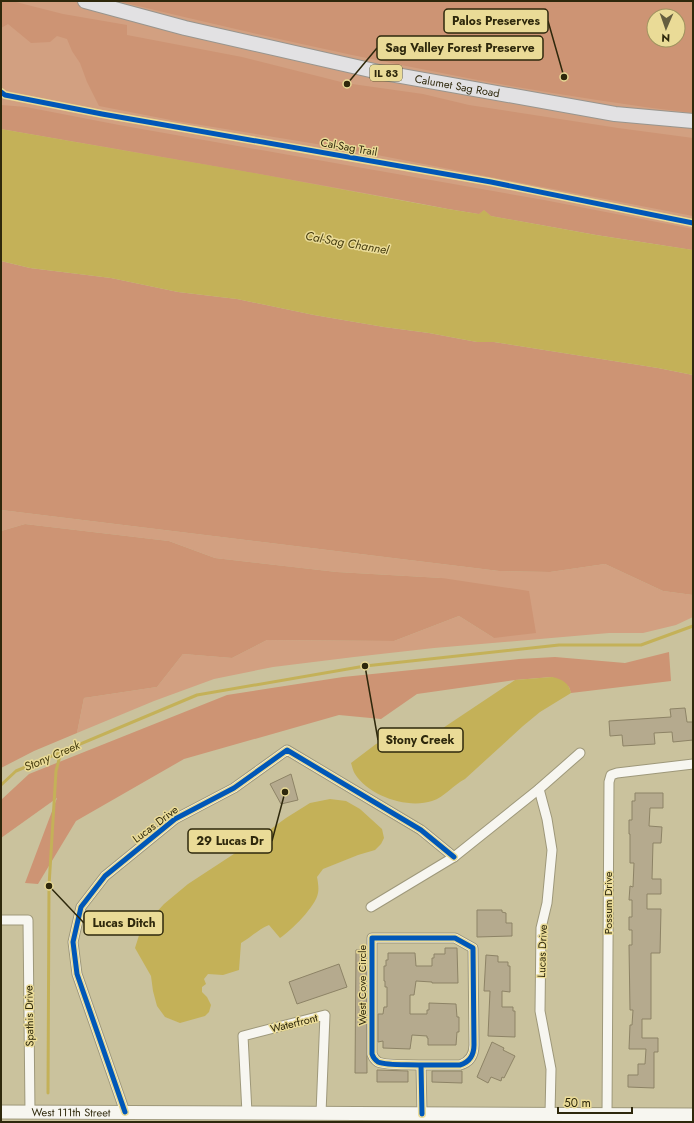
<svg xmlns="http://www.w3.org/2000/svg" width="694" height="1123" font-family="Jost,sans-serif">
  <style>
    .green { fill: #d2a081; fill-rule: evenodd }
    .forest { fill: #cd9474; fill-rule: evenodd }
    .water { fill: #c4b158 }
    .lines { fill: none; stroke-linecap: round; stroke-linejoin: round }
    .stream { stroke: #c4b158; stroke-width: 3 }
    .building { fill: #b5aa8e; stroke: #8d8366 }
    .minor-casing { stroke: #9e987a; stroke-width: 11 }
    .secondary-casing { stroke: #9e987a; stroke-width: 15 }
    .primary-casing { stroke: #98958e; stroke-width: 16 }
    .minor { stroke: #f7f6f0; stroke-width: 9 }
    .secondary { stroke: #f7f6f0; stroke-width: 13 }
    .primary { stroke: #e2e1e3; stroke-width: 14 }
    .cycleway-casing { stroke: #eadb97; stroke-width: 8 }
    .cycleway { stroke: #0057b8; stroke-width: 5 }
    .labels { text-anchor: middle; stroke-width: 3; stroke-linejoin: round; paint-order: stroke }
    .shield { fill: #eadb97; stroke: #665e36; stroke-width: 1 }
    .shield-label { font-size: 10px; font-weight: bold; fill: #2e280c }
    .street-label { font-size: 11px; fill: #2e280c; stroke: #eadb97 }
    .water-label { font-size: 12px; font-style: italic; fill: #463d0f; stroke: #eadb97 }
    .leader { fill: none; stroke: #2e280c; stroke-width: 1.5 }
    .callout-dot { fill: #2e280c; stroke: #eadb97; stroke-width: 1.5 }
    .callout { fill: #eadb97; stroke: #2e280c; stroke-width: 1.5 }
    .callout-label { font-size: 12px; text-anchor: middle; font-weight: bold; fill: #2e280c }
  </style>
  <rect width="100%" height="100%" fill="#cac29d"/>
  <g class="green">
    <path d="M1,1H693V250L479,214L1,129ZM654,16H678V40H654Z"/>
    <path d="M1,510L499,571L550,572L605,564L663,591L693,595V617L676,625L643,633H609L434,648L354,657L273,667L214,679L154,701L77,733L84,698L157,687L183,654L232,658L267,640L394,641L459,616L494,638L442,578L337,572L215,558L169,541L25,524L1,531Z"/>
  </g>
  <g class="forest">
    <path d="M1,1H12L63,14L127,25V35L242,57L345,83L423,94L469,105L618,128L693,138V216L341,148L176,121L99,106L87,82L80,63L72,51L67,39L57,36L50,42L31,43L8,24L1,28Z"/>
    <path d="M117,1H693V113C499,90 307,47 117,1ZM654,16H678V40H654Z"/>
    <path d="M1,105L26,107L119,125L544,200L693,229V250L596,235L491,216L484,210L479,214L448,209C299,180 150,155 1,129Z"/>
    <path d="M1,261L30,268L111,278L178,292L237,299L314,315L384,327L429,333L477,342H494L658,368L693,375V595L663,591L605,564L550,572L499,571L1,510Z"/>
    <path d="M25,524L169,541L215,558L337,572L442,578L529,591L536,633L494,638L459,616L394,641L267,640L232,658L183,654L157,687L84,698L77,733L34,751L1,768V531Z"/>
    <path d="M669,652L671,681L571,693L569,687L552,677L515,680L417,694L381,719L339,715L184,759L76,821L38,884L25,883L57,798L1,838V800L29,774L227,695L343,677L519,659L555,657L625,663Z"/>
  </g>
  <g class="water">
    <path d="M1,129L254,173L448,209L479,214L484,210L491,216L596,235L693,250V375L658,368L494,342H477L429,333L384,327L314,315L237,299L178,292L111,278L30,268L1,261Z"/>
    <path d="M552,677C562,679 569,683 571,693L540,712L523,726L465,779C453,785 445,797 432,801C407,809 369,796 355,774C353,771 352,766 351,763L376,744L396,736L437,732L515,680Z"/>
    <path d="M330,799L346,801L360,809L382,829L384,838L381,844L375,850L358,855L323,869L317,877C318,882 319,889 318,893C316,906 291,931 280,938L269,925C257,930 252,937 241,943L239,970L223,975L208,974L204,979L206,984L202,987V992L207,997L211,1005L209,1012L205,1016L180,1023L165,1017L157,1006L153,991L151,976L135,948L141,929L164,904L188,884L260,837L286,818L310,803Z"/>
  </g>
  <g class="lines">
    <g class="stream">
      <path d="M1,785L16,771L197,695L365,666L559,645H641L693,626"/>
      <path d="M48,1093L49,886L56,771L61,752"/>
    </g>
  </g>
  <g class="building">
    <path d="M685,708L687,722H693V740L673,742L672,732L654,733L655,744L623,746L622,735L610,736L609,721L671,717L670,709Z"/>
    <path d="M291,774L298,800L281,804L270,784Z"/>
    <path d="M635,793H663V808H650L649,826L662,827L661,843H653L652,879H661V894H647V909H661L660,953H651V1019H642V1038H658V1052H654V1088L628,1087V1075H638V1064H645L646,1049H629L630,1025H632L633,1010H630L629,945H632V930H629V917H632V900H629L630,886L633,887L634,863H630V834H629V820H632V801H635Z"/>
    <path d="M477,910H502V912L506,913V923H512V936L477,937Z"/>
    <path d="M445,948H457L458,983H432V982L416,981L414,995H410V1014H427V1010H429V1003L456,1004L457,1017H459V1032H457L456,1045H428V1038H427V1036L412,1035L410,1049L383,1048V1041L378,1042V1014H383L384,1007H387V987H385V981H384V966H386V960H388V953H415L416,966H432V958H434V954H445Z"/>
    <path d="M356,950H366L367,1073H355Z"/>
    <path d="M486,955L498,956V962H508V966H510V992L502,991V1007H513V1011H515V1037L488,1036L490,991H484Z"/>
    <path d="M339,964L347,987L297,1004L289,982Z"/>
    <path d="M492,1042L504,1048L503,1050L515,1056L504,1078L502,1077L501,1081L491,1077L488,1083L477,1077Z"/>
    <path d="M377,1070L408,1071V1082H377Z"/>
    <path d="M432,1071H462V1083L432,1082Z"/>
  </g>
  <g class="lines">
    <g class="minor-casing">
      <g id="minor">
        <path d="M539,789L547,819L552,850L547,903L541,928L540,1011L551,1069L550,1114"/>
        <path d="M371,907L454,857L539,789L580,753"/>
        <path d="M1,920H28L30,1112"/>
        <path d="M421,1065C409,1064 388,1066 378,1062C375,1060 373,1057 372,1054V938H455L473,948L474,1045C474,1055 470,1062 460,1065H421L422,1114"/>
        <path d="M125,1112L77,974L73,942L81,907L105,876L175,819L234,788L287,750L421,830L454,857"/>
        <path d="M247,1113L243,1036L325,1015L321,1113"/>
        <path d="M607,1115L609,782L611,775L617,773L693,764"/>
      </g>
    </g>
    <g class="secondary-casing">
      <g id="secondary">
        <path id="s1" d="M1,1112L693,1115"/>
      </g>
    </g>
    <g class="primary-casing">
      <g id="primary">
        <path id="s2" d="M85,1L185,28L379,72L615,114L693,121"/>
      </g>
    </g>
    <use href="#minor" class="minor"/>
    <use href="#secondary" class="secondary"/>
    <use href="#primary" class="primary"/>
    <g class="cycleway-casing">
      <g id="cycleway">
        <path d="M1,92L5,95L102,114L491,182L693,223"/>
        <path d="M421,1065C409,1064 388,1066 378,1062C375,1060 373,1057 372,1054V938H455L473,948L474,1045C474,1055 470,1062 460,1065H421L422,1114"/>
        <path d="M125,1112L77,974L73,942L81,907L105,876L175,819L234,788L287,750L421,830L454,857"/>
      </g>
    </g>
    <use href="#cycleway" class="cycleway"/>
  </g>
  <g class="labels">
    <rect class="shield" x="370" y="65" width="32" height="16" rx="3"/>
    <g class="shield-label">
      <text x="386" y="77">IL 83</text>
    </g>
    <g class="street-label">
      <text dy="4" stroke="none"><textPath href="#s2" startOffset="382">Calumet Sag Road</textPath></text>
      <text transform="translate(349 147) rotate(10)" y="4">Cal-Sag Trail</text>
      <text transform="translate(155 824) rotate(-37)" y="4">Lucas Drive</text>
      <text transform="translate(608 903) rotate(-90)" y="4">Possum Drive</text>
      <text transform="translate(542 951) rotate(-88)" y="4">Lucas Drive</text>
      <text transform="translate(362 985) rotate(-90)" y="4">West Cove Circle</text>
      <text transform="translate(29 1016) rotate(-91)" y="4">Spathis Drive</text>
      <text transform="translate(294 1023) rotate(-14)" y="4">Waterfront</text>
      <text dy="4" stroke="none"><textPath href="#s1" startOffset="70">West 111th Street</textPath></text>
    </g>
    <g class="water-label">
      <text transform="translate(347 243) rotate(10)" y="4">Cal-Sag Channel</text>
      <text transform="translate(52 756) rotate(-23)" y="4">Stony Creek</text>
    </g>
  </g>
  <path class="leader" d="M564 77L548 21M347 84L377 48M365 666L378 740M285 792L272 841M49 886L84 923"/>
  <g class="callout-dot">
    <circle cx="564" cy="77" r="4"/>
    <circle cx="347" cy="84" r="4"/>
    <circle cx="365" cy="666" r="4"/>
    <circle cx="285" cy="792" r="4"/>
    <circle cx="49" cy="886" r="4"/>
  </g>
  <g class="callout">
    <rect x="444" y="9" width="104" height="24" rx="4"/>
    <rect x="377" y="36" width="166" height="24" rx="4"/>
    <rect x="378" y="728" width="85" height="24" rx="4"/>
    <rect x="188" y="829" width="84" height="24" rx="4"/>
    <rect x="84" y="911" width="79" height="24" rx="4"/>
  </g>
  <g class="callout-label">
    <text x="496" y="25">Palos Preserves</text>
    <text x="460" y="52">Sag Valley Forest Preserve</text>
    <text x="420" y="744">Stony Creek</text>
    <text x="230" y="845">29 Lucas Dr</text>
    <text x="124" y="927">Lucas Ditch</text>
  </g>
  <rect width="694" height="1123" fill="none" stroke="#2e280c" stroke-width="4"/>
  <g transform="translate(666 28) rotate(182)"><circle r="19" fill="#eadb97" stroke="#9f935f"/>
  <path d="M0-3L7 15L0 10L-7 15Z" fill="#655e3f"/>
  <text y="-6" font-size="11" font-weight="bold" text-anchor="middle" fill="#2e280c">N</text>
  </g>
  <path d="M558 1107v6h74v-6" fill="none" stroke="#2e280c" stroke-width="2"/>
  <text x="564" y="1107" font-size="12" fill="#2e280c" stroke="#eadb97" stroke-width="3" paint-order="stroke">50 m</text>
</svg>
